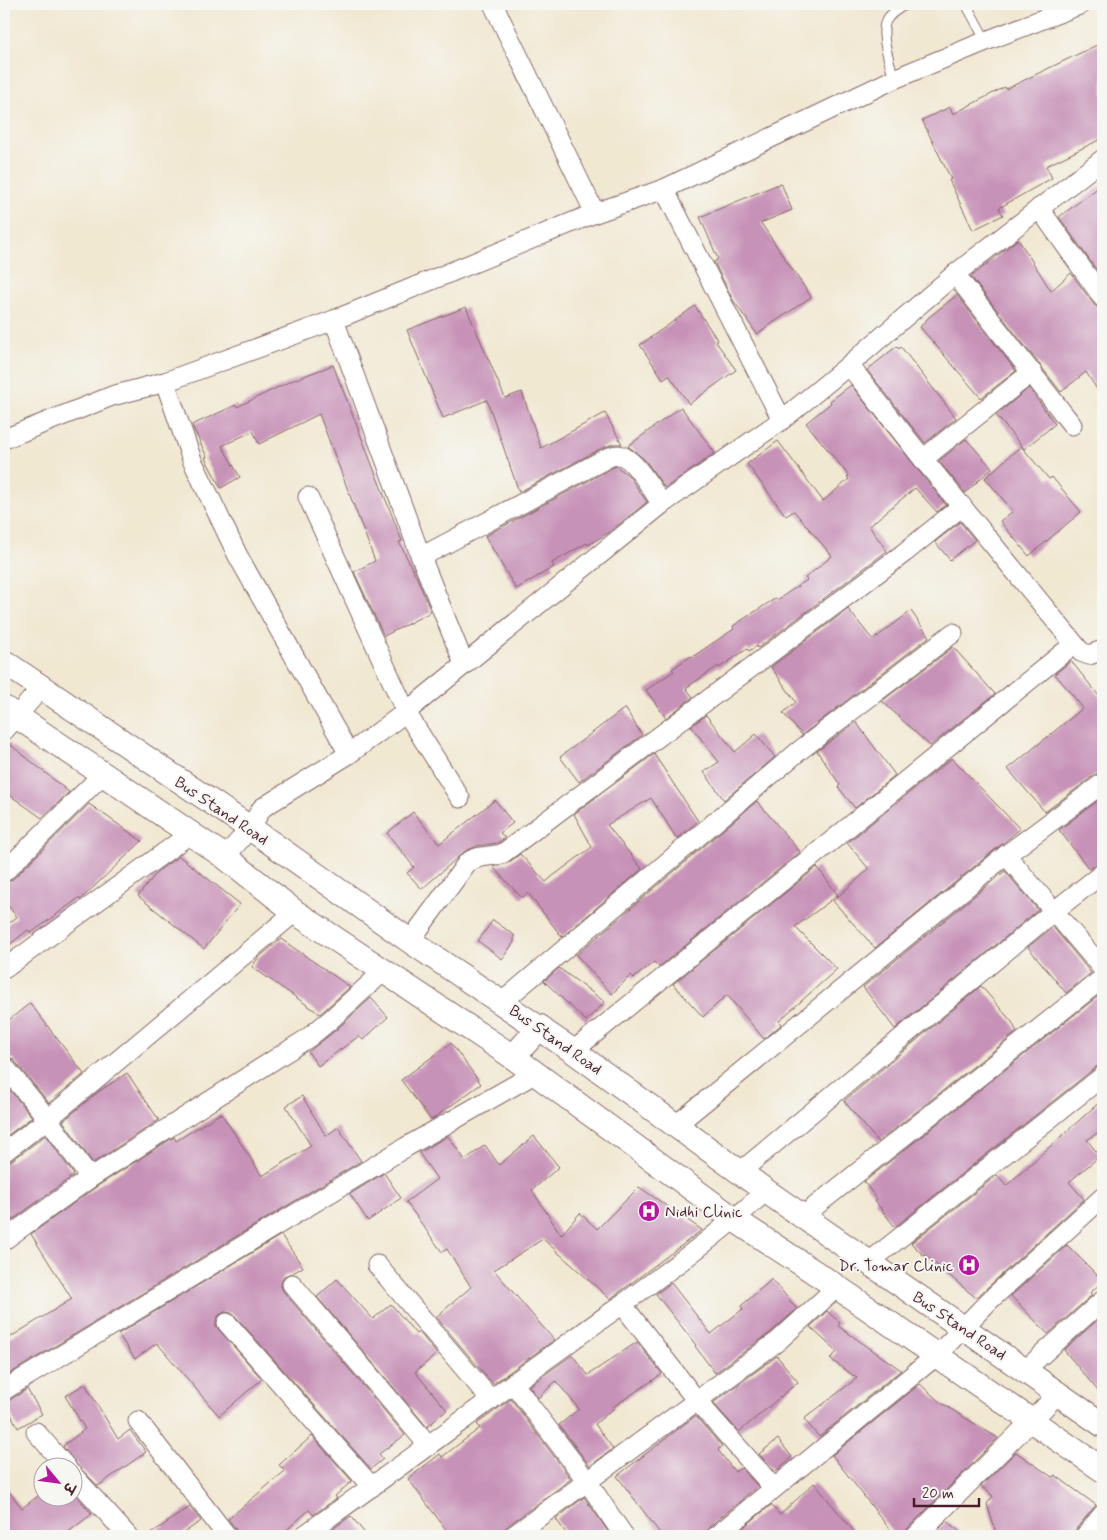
<svg xmlns="http://www.w3.org/2000/svg" width="1107" height="1540" font-family="Mynerve,'Playpen Sans Deva',sans-serif">
  <style>
    .building { fill: #c792b8 }
    .lines { fill: none; stroke-linecap: round; stroke-linejoin: round }
    .service-casing { stroke: #846565; stroke-width: 11 }
    .minor-casing { stroke: #846565; stroke-width: 21 }
    .tertiary-casing { stroke: #846565; stroke-width: 26 }
    .service { stroke: #fff; stroke-width: 9 }
    .minor { stroke: #fff; stroke-width: 19 }
    .tertiary { stroke: #fff; stroke-width: 24 }
    .labels { text-anchor: middle; stroke-width: 4; stroke-linejoin: round; paint-order: stroke }
    .street-label { font-size: 16px; fill: #4a1f2b; stroke: #f6f6f2 }
    .poi-label { font-size: 16px; fill: #4a1f2b; stroke: #f6f6f2; text-anchor: start }
  </style>
  <rect width="100%" height="100%" fill="#f6f6f2"/>
  <filter id="ink" filterUnits="userSpaceOnUse"><feTurbulence type="fractalNoise" baseFrequency=".02" numOctaves="2"/><feDisplacementMap in="SourceGraphic" scale="10" xChannelSelector="R" yChannelSelector="G"/><feConvolveMatrix kernelMatrix="1 2 1 2 8 2 1 2 1" color-interpolation-filters="sRGB"/></filter>
  <filter id="wash" filterUnits="userSpaceOnUse"><feTurbulence type="fractalNoise" baseFrequency=".0096" numOctaves="4" result="noise"/><feDisplacementMap in="SourceGraphic" scale="20" xChannelSelector="R" yChannelSelector="G"/><feGaussianBlur stdDeviation="1.12" result="paint"/><feColorMatrix in="noise" values="0 0 0 0 0 0 0 0 0 0 0 0 0 0 0 0 0 1.4 0 .05"/><feComposite in="paint" operator="in"/></filter>
  <g filter="url(#wash)">
    <rect width="100%" height="100%" fill="#f1e8d2"/>
    <g id="blocks">
      <g class="building">
        <path d="M1103,42V138L1046,166L1052,178L999,208L1003,215L973,230L949,180L951,179L922,120L950,107L953,114L1005,87L1006,89Z"/>
        <path d="M781,183L792,210L761,223L811,297L757,334L733,300L714,262L718,259L700,217Z"/>
        <path d="M1103,184V279L1059,217Z"/>
        <path d="M1018,239L1051,291L1071,273L1094,305L1098,308L1103,309V399L1086,372L1061,392L971,277Z"/>
        <path d="M957,295L1016,371L981,398L920,327L929,317Z"/>
        <path d="M695,306L718,341L716,342L736,370L689,404L669,375L663,379L640,345Z"/>
        <path d="M466,307L505,398L522,392L541,448L605,413L622,444H613L602,448L519,492L487,400L443,418L407,330Z"/>
        <path d="M897,346L899,349L901,347L956,418L925,443L867,370Z"/>
        <path d="M333,365L402,541L399,542L417,578L431,612L384,636L354,572L375,561L319,414L259,444L253,431L222,446L240,477L221,488L205,458L207,457L192,425L236,405L237,407L291,381Z"/>
        <path d="M851,385L946,505L937,512L915,488L869,526L887,551L758,648L757,646L749,651L747,649L719,668L718,666L686,688L693,697L666,718L646,690L674,671L672,669L691,656L692,657L734,629L733,626L776,598L777,600L807,580L805,578L832,556L794,511L786,516L747,464L778,441L823,501L849,479L847,477L849,476L806,423L831,403L830,401Z"/>
        <path d="M1029,388L1055,424L1024,449L996,415Z"/>
        <path d="M681,407L715,453L665,488L645,460L628,446Z"/>
        <path d="M966,439L992,468L965,493L939,461Z"/>
        <path d="M1021,446L1049,479L1052,477L1081,512L1029,556L1000,521L1013,511L985,478Z"/>
        <path d="M616,466L628,475L647,502L608,533L588,545L587,543L552,563L554,567L516,589L485,536Z"/>
        <path d="M960,522L975,540L950,560L935,542Z"/>
        <path d="M848,609L873,640L911,611L929,637L802,735L783,713L796,702L771,667Z"/>
        <path d="M953,647L995,694L930,746L882,701Z"/>
        <path d="M1071,661L1103,701V772L1096,774L1045,812L1008,769L1083,708L1055,674Z"/>
        <path d="M625,708L642,735L579,782L560,757Z"/>
        <path d="M706,715L735,752L756,734L775,757L724,800L704,772L719,762L691,726Z"/>
        <path d="M856,722L895,775L855,808L838,787L840,785L817,751Z"/>
        <path d="M4,742H7L69,792L42,818L4,791Z"/>
        <path d="M654,754L698,821L677,839L651,798L607,825L642,869L562,937L528,893L522,898L493,867L508,863L520,854L546,882L553,876L592,847L574,814Z"/>
        <path d="M952,758L1020,829L875,948L833,901L869,869L847,843Z"/>
        <path d="M1103,797V862L1096,864L1089,869L1059,830Z"/>
        <path d="M495,800L513,823L500,833L505,838L497,843L477,846L465,851L422,889L407,873L414,867L387,833L413,812L439,844Z"/>
        <path d="M757,801L800,852L659,967L654,962L634,978L631,975L612,994L576,955Z"/>
        <path d="M89,804L142,841L80,900L79,898L31,933L28,930L4,949V927L17,917L4,901V883L12,880Z"/>
        <path d="M179,856L240,904L204,949L138,896L158,871Z"/>
        <path d="M817,867L838,895L795,927L837,969L779,1021L782,1024L764,1039L727,995L703,1017L673,984Z"/>
        <path d="M1005,871L1038,910L895,1029L863,987Z"/>
        <path d="M493,920L514,935V942L502,959L478,941Z"/>
        <path d="M1053,927L1091,973L1066,993L1028,947Z"/>
        <path d="M281,939L350,987L320,1014L252,967L258,958Z"/>
        <path d="M559,968L605,1002L586,1021L544,981Z"/>
        <path d="M981,986L1012,1022L1017,1032L878,1142L844,1101Z"/>
        <path d="M1103,992V1065L1096,1067L895,1227L875,1201L877,1199L864,1182Z"/>
        <path d="M371,998L388,1017L363,1040L359,1036L318,1066L308,1052L336,1030Z"/>
        <path d="M30,1003L84,1074L49,1103L13,1059L4,1055V1024Z"/>
        <path d="M451,1043L481,1084L431,1120L401,1080Z"/>
        <path d="M127,1073L159,1120L93,1163L63,1121L98,1092Z"/>
        <path d="M4,1083L32,1117L4,1138Z"/>
        <path d="M302,1096L326,1136L338,1127L361,1161L4,1377V1341L72,1299L31,1234L96,1187L174,1137L176,1141L221,1113L262,1176L311,1146L286,1106Z"/>
        <path d="M1103,1099V1129L1087,1140L1100,1156L1069,1182L1084,1199L976,1298L925,1255L924,1256L911,1243L997,1175L1006,1186Z"/>
        <path d="M46,1135L74,1175L4,1226V1163L11,1161Z"/>
        <path d="M448,1136L465,1160L485,1145L499,1165L534,1136L559,1167L532,1190L561,1235L580,1213L597,1229L639,1187L702,1230L610,1299L543,1239L494,1270L554,1340L493,1384L436,1317L471,1287L447,1249L442,1252L406,1202L437,1179L419,1153Z"/>
        <path d="M384,1173L401,1198L368,1221L350,1194Z"/>
        <path d="M281,1235L303,1267L293,1273L284,1276L282,1280L281,1286L283,1291L405,1435L379,1454L383,1459L371,1469L235,1316L231,1313L225,1312L219,1315L216,1320V1326L262,1379L219,1416L157,1343L135,1359L118,1334Z"/>
        <path d="M1067,1245L1103,1281L1090,1293L1092,1295L1048,1334L1011,1296Z"/>
        <path d="M337,1279L373,1319L391,1304L416,1334L419,1332L437,1354L415,1372L447,1410L427,1427L317,1297Z"/>
        <path d="M772,1279L797,1309L771,1332L715,1373L695,1346L696,1345L656,1294L671,1283L711,1334L743,1309L741,1306Z"/>
        <path d="M827,1311L840,1323L838,1326L901,1370L819,1437L804,1419L857,1378L830,1359L837,1352L810,1327Z"/>
        <path d="M1103,1315V1397L1064,1350Z"/>
        <path d="M637,1342L662,1374L613,1407L614,1408L595,1424L613,1449L590,1466L559,1425L579,1409L556,1381L538,1398L529,1386L572,1355L588,1375Z"/>
        <path d="M777,1356L798,1382L739,1432L713,1403Z"/>
        <path d="M85,1384L118,1439L130,1430L146,1452L98,1486L77,1465L63,1446L85,1429L65,1396Z"/>
        <path d="M920,1384L941,1403L998,1438L908,1528L905,1536H895L832,1455Z"/>
        <path d="M27,1389L42,1414L18,1428L4,1401L10,1400Z"/>
        <path d="M511,1399L571,1479L506,1527L503,1531L502,1536H451L408,1479L440,1454L442,1457L480,1428L477,1424Z"/>
        <path d="M695,1416L722,1446L718,1450L735,1472L741,1468L758,1486L709,1527L705,1536H662L617,1476Z"/>
        <path d="M312,1436L352,1481L335,1496L337,1498L313,1515L309,1510L280,1536H238L236,1529L228,1519L285,1471L279,1465Z"/>
        <path d="M778,1439L792,1457L775,1472L759,1454Z"/>
        <path d="M1016,1452L1052,1477L1055,1475L1096,1505L1076,1529L1074,1536H997L987,1504L993,1496L981,1486Z"/>
        <path d="M814,1483L858,1536H733L771,1505L780,1515Z"/>
        <path d="M4,1485L22,1508L42,1493V1498H72V1491L92,1514L63,1536H4Z"/>
        <path d="M584,1497L611,1536H568L556,1519Z"/>
        <path d="M190,1507L201,1521L179,1536H147Z"/>
        <path d="M351,1516L367,1536H330L327,1533Z"/>
        <path d="M947,1521L965,1536H932Z"/>
      </g>
    </g>
  </g>
  <g filter="url(#ink)">
    <use href="#blocks" fill-opacity="0" stroke="#846565" stroke-width="1"/>
    <g class="lines">
      <g class="service-casing">
        <g id="service">
          <path d="M966,4L986,41"/>
          <path d="M894,79C891,65 879,34 886,21C890,13 899,8 907,4"/>
        </g>
      </g>
      <g class="minor-casing">
        <g id="minor">
          <path d="M493,4L595,213"/>
          <path d="M664,189L782,420"/>
          <path d="M1039,208L1103,298"/>
          <path d="M955,274L1072,425"/>
          <path d="M334,320L421,557L464,664"/>
          <path d="M849,365L923,459L1081,652L1089,655L1103,650"/>
          <path d="M165,382L192,460L238,556L349,754"/>
          <path d="M4,439L112,396L165,382L334,320L595,213L664,189L894,79L986,41L1082,4"/>
          <path d="M923,459L1032,372"/>
          <path d="M308,497L406,712L460,798"/>
          <path d="M421,557L607,458C610,457 615,454 618,455C634,456 653,492 662,504"/>
          <path d="M4,731L41,688"/>
          <path d="M1006,855L1103,969"/>
          <path d="M225,857L250,828L262,808L349,754L406,712L662,504L782,420L849,365L955,274L1103,159"/>
          <path d="M4,872L103,774"/>
          <path d="M410,941L467,863C477,855 489,857 502,854L904,553L962,506"/>
          <path d="M4,969L190,834"/>
          <path d="M502,1002L799,751L953,633"/>
          <path d="M573,1051L1074,644"/>
          <path d="M4,1066L48,1119L90,1178"/>
          <path d="M676,1125L1006,855L1103,783"/>
          <path d="M4,1152L48,1119L295,912"/>
          <path d="M740,1172L1053,912L1103,873"/>
          <path d="M803,1216L1103,978"/>
          <path d="M4,1240L90,1178L308,1038L329,1021L384,971"/>
          <path d="M868,1263L1103,1076"/>
          <path d="M377,1265L491,1400"/>
          <path d="M292,1284L429,1446"/>
          <path d="M622,1304L697,1401L774,1488"/>
          <path d="M227,1323L372,1487"/>
          <path d="M1025,1370L1103,1300"/>
          <path d="M513,1383L587,1481L624,1536"/>
          <path d="M4,1390L406,1147L536,1073"/>
          <path d="M138,1421L227,1536"/>
          <path d="M36,1432L67,1468"/>
          <path d="M72,1474L128,1536"/>
          <path d="M303,1536C390,1474 476,1410 562,1348C631,1297 703,1249 766,1191"/>
          <path d="M513,1536L778,1341L837,1287"/>
          <path d="M716,1536L936,1356L990,1300L1103,1197"/>
          <path d="M916,1536L1058,1394"/>
          <path d="M1085,1536L1103,1514"/>
        </g>
      </g>
      <g class="tertiary-casing">
        <g id="tertiary">
          <path d="M4,662L250,828L410,941L573,1051L766,1191L1103,1425"/>
          <path d="M4,708L103,774L225,857L295,912L513,1057L735,1220L837,1287L1103,1470"/>
          <path d="M513,1057L540,1027"/>
        </g>
      </g>
      <use href="#service" class="service"/>
      <use href="#minor" class="minor"/>
      <use href="#tertiary" class="tertiary"/>
    </g>
  </g>
  <defs>
    <g id="hospital-disc" transform="scale(1.125)"><circle r="9.5" fill="#b5179e" stroke="#f6f6f2"/><path d="M-5-5h3v3.5h4V-5h3V5h-3V1.5h-4V5h-3Z" fill="#fff"/></g>
  </defs>
  <g fill-rule="evenodd">
    <use href="#hospital-disc" x="649" y="1211"/>
    <use href="#hospital-disc" x="969" y="1265"/>
  </g>
  <g class="labels">
    <g class="street-label">
      <text transform="translate(222 810) rotate(34)" y="6">Bus Stand Road</text>
      <text transform="translate(556 1039) rotate(35)" y="6">Bus Stand Road</text>
      <text transform="translate(960 1325) rotate(34)" y="6">Bus Stand Road</text>
    </g>
    <g class="poi-label">
      <text x="665" y="1217">Nidhi Clinic</text>
      <text x="953" y="1271" text-anchor="end">Dr. Tomar Clinic</text>
    </g>
  </g>
  <rect width="1107" height="1540" fill="none" stroke="#f6f6f2" stroke-width="20"/>
  <g transform="translate(58 1482) rotate(119)"><circle r="24" fill="#f6f6f2" stroke="#b1a0a2"/>
  <path d="M0-4L9 19L0 12L-9 19Z" fill="#b5179e"/>
  <text y="-8" font-size="14" font-weight="bold" text-anchor="middle" fill="#4a1f2b">उ</text>
  </g>
  <path d="M914 1498v8h65v-8" fill="none" stroke="#4a1f2b" stroke-width="2.5"/>
  <text x="922" y="1498" font-size="15" fill="#4a1f2b" stroke="#f6f6f2" stroke-width="4" paint-order="stroke">20 m</text>
</svg>
